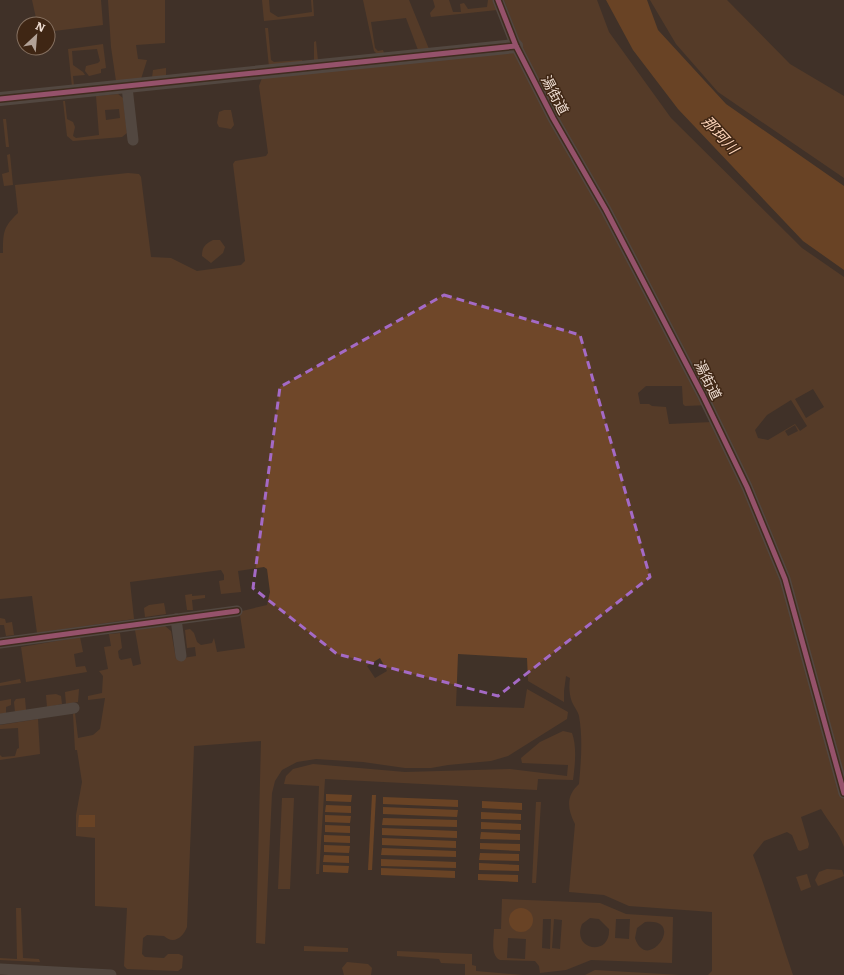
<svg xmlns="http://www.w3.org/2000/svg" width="844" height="975" font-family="Literata,'Noto Sans JP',serif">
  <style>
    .green { fill: #6f4729; fill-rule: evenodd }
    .water { fill: #9b5923 }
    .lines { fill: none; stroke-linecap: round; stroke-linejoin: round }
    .minor { stroke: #68625e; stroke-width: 11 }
    .tertiary { stroke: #68625e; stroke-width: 14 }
    .cycleway-casing { stroke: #3f2614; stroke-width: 8 }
    .cycleway { stroke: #fd7abc; stroke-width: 5 }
    .marked { fill: none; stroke: #a46ac6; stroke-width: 3; stroke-dasharray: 8 5; stroke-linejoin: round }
    .labels { text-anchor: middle; stroke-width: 3; stroke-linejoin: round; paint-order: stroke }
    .street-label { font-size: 14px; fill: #efded3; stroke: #3f2614 }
    .water-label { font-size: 15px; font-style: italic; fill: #fdd4b9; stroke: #3f2614 }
  </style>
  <rect width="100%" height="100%" fill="#403228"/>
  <g class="green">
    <path d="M32,0H101L103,25L54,31L48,29V24H41L36,18Z"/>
    <path d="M108,0H165V43L136,45L138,59L147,60L141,79L116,81L111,47Z"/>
    <path d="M262,0H269L270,12L278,17L312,12L311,0H313L314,16L264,21Z"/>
    <path d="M363,0H409L429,49L418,50L406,18L371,22L375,48L378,51L383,50L384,53H376L374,51Z"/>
    <path d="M433,0H449L453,12H461L460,4L464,3L468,9L487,7L488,0H493L497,10L431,17L430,13L435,7Z"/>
    <path d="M504,0H597L609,32L671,118L802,248L844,277V847C839,832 829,823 821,809L801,817L809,844L808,848L800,851L798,850L792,835L787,832L764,841L753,855C768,894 779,935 793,975H708L712,971V912L629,906L604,895L569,892L575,824C567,808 566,796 579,784C581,762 583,738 579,716C578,711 574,707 572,702C569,694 569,686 570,678L566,676L564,691V702L528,681L527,658L458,654L456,706L524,708L527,689L568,712L567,719L508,756L491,761L448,765L431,768H405L363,762L316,759L297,762L282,770L275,781L272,793L265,944L256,943L261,741L194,746L187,927C183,937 174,945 164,936L147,935L143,938L142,954L145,957L164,958L168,954H179L183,956L182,968L178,971L127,969L124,966L127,908L95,906V838L76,836V815L82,782L77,750H75L73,714L75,713L78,738L93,735L100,729L105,698L88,700V696L102,693L103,676L99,671L108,669L104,647L111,646L109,634L120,633L122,648L118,651L119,658L121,660L131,658L133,666L141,664L135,630L165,626L171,631L176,659L196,656L195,647L187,648L185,630L190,629L194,633L197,642L201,645L212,643L214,638L217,652L245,648L240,615L242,611L267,605L270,592L267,569L264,567L238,571L241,592L221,594L219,581L224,580V575L221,570L130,582L134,619L37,633L32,596L0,599V253H3C3,233 3,227 18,213L15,185L128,173L139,174L141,177L151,257L171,258L197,271L241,265L245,261L233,164L235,161L266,156L268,153L259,86L262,78L522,48ZM646,386H682L683,404L685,406L709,405L712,422L669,424L666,407L652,406L649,404H640L638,393ZM813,389L824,407L806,418L795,399ZM791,400L807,426L800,431L795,424L768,440L758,438L755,430L767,415ZM795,425L798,431L788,436L785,431ZM380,658L387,671L375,678L367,666Z"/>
    <path d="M650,0H727L790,64L844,96V178L718,92L676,44Z"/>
    <path d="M265,28H268L271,60L274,62L302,60L303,63L269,67Z"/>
    <path d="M316,41L318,61H314V42Z"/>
    <path d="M103,44L106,68L101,69V73L89,76L85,71L86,66L98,63L100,61L97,49L72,51L73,65L83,72L85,75L73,76L74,86L72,87L68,49Z"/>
    <path d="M166,68V78H152L153,70Z"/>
    <path d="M118,94L123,98L127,133L122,137L73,141L67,136L63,101H65L67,119L73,122L75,127L73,136L76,138L99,135L96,96ZM119,109L120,118L106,120L105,110Z"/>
    <path d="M224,110H231L234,125L231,129L219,127L217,123L219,112Z"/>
    <path d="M3,119H6L9,147H6Z"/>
    <path d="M10,154L13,185L4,186L2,174L9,172L7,155Z"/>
    <path d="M213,240H220L225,247L223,253L211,263L202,256C202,247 205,244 213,240Z"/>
    <path d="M192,594V596L205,595V598L192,600L193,610H187L185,595Z"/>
    <path d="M164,603L166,614L145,617L144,608L149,605Z"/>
    <path d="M0,618L5,619L6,623L12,622L14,635L6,636L4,625H0Z"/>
    <path d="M80,637L83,652L74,654L76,667L85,666L87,672L26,682L21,647Z"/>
    <path d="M20,679L21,683L0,686V683Z"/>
    <path d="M79,689L78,702L66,704L65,692Z"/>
    <path d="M56,694L61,696L62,704L47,707L46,695Z"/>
    <path d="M25,698L26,710L15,712L14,702L16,699Z"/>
    <path d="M11,699V705L6,707V713L0,714V701Z"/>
    <path d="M38,719L40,754L0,760V755L2,757L15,756L17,749L19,748L18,728L0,729V725Z"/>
    <path d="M563,731L572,733C577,747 575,765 573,780L538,779L537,790L325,779L319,874H316L319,786L284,784L286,776L293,769L313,764L405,772L510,769L567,776L568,765L522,763L521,758L540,742Z"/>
    <path d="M282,798H294L290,889H278Z"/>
    <path d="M536,802H541L536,883H532Z"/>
    <path d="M827,869L842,870L844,876L818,886L815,880L819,872Z"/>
    <path d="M807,874L811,887L801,891L796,877Z"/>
    <path d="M502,899L600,903L626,914L673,917L672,963L591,960L566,970L540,973L539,966L535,961L500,960C490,955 494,939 494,929H501ZM527,910L531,916L530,926L524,931H517L509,918L513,911ZM590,918L599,919L609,929C611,957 571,951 582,924ZM543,919H551L550,949L542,948ZM554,919L562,920L560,949L552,948ZM616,919H630L629,939L615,938ZM645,922C688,917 647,975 635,938L637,928ZM508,938L526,939L525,959L507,958Z"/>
    <path d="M16,908H21L23,958L39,959L40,962L0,960V958L17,959Z"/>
    <path d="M304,946L348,948V952L304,951Z"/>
    <path d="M397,951L472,954V965L476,966V971L523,975H465V964L441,963L439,959L397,956Z"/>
    <path d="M347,962L368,964L372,968L371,975H344L342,968Z"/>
    <path d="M595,970L680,975H585Z"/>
  </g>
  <g class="water">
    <path d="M606,0H647L658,30L726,104L844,186V270L803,241L678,109L633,50Z"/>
    <path d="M326,794L352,795L351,802L326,801Z"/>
    <path d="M372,795H376L372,870H368Z"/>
    <path d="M383,797L458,800V807L383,804Z"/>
    <path d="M482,801L522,803V810L482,808Z"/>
    <path d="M326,805L351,806V813L325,812Z"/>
    <path d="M383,807L458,810L457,817L383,814Z"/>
    <path d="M481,812L521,814V820L481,819Z"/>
    <path d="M79,815H95V827H78Z"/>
    <path d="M325,815L351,816L350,823L325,822Z"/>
    <path d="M383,818L457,820V827L382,825Z"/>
    <path d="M481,822L521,824V830L481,829Z"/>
    <path d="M325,825L350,826V833L325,832Z"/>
    <path d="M382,828L457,831V838L382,835Z"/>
    <path d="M481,832L520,834V840L480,839Z"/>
    <path d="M324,835L350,836V843L324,842Z"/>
    <path d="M382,838L456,841V848L382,845Z"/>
    <path d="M480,843L520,844V851L480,849Z"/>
    <path d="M324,845L350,846L349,853L324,852Z"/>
    <path d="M382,848L456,851V857L381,855Z"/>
    <path d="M480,853L519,854V861L479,860Z"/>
    <path d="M324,855L349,856V863L323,862Z"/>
    <path d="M381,859L456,862V868L381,866Z"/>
    <path d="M479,863L519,865V871L479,870Z"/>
    <path d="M323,865L349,866L348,873L323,872Z"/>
    <path d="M381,868L455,871V878L381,875Z"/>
    <path d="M478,874L518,875V882L478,880Z"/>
    <circle cx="521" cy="920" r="12"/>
  </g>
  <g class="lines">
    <g class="minor">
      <path d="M498,0L516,46L553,118L606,210L703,396L747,487L785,579L844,793"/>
      <path d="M127,87L133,140"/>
      <path d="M176,619L181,656"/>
      <path d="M0,643L237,611"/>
      <path d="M0,719L74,708"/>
      <path d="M0,969L111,975"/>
    </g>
    <path class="tertiary" d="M0,99L516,46"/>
    <g class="cycleway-casing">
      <g id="cycleway">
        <path d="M498,0L516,46L553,118L606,210L703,396L747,487L785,579L844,793"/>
        <path d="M0,99L516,46"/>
        <path d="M0,643L237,611"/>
      </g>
    </g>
    <use href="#cycleway" class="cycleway"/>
  </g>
  <path d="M0 0H844V975H0ZM444,295L580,335L650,577L498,696L337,654L253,588L280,387Z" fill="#403228" fill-opacity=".55" fill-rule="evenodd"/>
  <path class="marked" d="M444,295L580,335L650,577L498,696L337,654L253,588L280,387Z"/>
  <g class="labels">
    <g class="street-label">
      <text transform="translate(555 95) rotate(62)" y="5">湯街道</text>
      <text transform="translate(708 380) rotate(63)" y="5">湯街道</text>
    </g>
    <g class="water-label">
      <text transform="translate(720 135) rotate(47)" y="5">那珂川</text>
    </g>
  </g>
  <g transform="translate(36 36) rotate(26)"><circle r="19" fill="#3f2614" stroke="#857060"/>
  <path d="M0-3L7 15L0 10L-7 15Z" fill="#b2a297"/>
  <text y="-6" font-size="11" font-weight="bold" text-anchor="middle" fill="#efded3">N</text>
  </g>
</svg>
